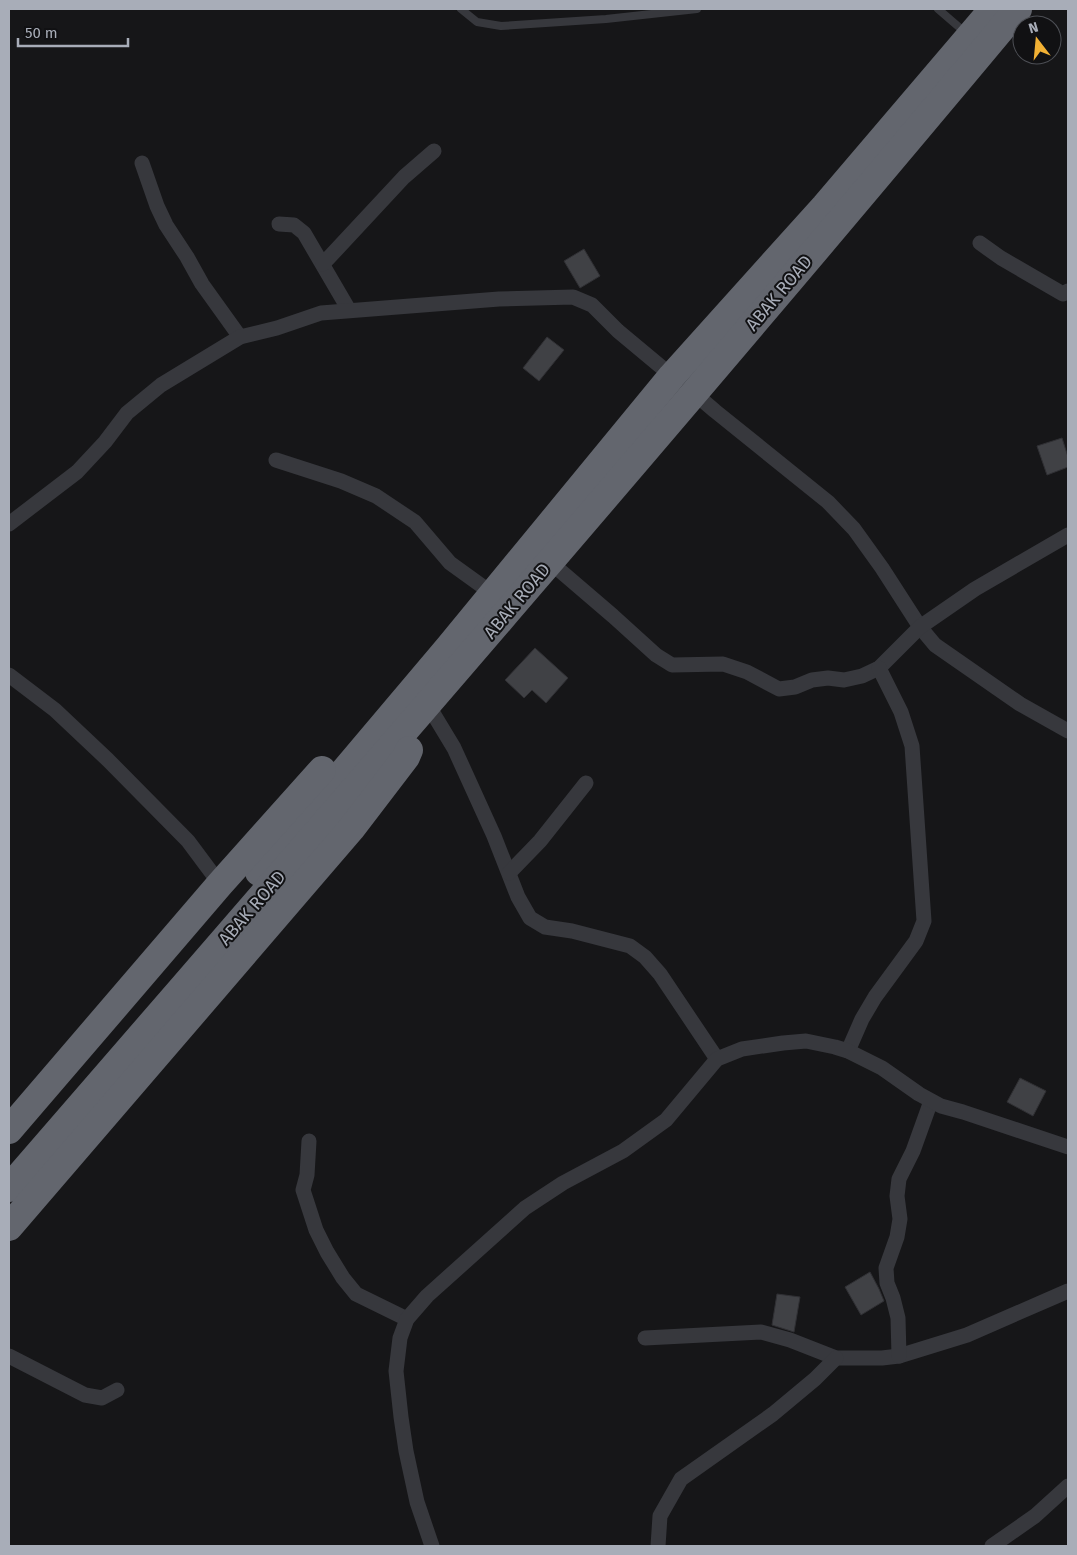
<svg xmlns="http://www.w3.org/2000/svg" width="1077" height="1555" font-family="'Fira Sans',sans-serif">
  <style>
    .building { fill: #404145; stroke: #303034 }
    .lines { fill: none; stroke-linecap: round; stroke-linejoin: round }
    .lane { stroke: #37383d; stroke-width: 8 }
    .street { stroke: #37383d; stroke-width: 15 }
    .highway { stroke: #63666e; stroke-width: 28 }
    .labels { text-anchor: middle; stroke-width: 4; stroke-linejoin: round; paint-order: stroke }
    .street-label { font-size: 18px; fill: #a8adb8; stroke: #111113 }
  </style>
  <rect width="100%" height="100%" fill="#161618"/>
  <g class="building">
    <path d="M584,249L600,276L580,288L564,261Z"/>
    <path d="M547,337L564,350L539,381L523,368Z"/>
    <path d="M1062,438L1068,457V467L1047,475L1037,446Z"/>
    <path d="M535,648L568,678L546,703L532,690L524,698L505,680Z"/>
    <path d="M1020,1078L1046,1091L1033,1116L1007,1102Z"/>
    <path d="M870,1272L879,1289L884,1301L861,1315L845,1287Z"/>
    <path d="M777,1294L800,1297L794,1332L772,1325Z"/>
  </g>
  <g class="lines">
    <g class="lane">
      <path d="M461,9L477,22L501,26L606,19L697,9"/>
      <path d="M938,9L967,34"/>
    </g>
    <g class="street">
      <path d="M142,163L157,206L166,225L187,257L202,284L240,337"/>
      <path d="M279,224L294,225L304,233L349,310"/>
      <path d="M980,243L1001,258L1063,294L1068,291"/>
      <path d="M323,264L404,177L434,151"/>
      <path d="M694,393L715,411L828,502L854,529L882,568L920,627L935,645L1020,704L1068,731"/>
      <path d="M276,460L341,481L376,496L415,522L450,563L493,594"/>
      <path d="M9,524L77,472L105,442L127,413L161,385L240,337L277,328L321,313L499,299L573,297L592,305L618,331L672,376"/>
      <path d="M550,562L613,616L656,655L672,665L723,664L747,672L779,689L795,687L812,680L828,678L844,680L862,676L879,668L920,627L975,589L1068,535"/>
      <path d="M9,675L55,710L108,760L188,841L220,884"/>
      <path d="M428,705L454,748L494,836L518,897L530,918L545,927L572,931L630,946L645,957L660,974L717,1059"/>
      <path d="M509,873L540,841L586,783"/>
      <path d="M848,1051L862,1019L875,997L916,941L924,921L912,746L901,712L879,668"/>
      <path d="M309,1141L307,1175L303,1190L316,1230L327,1252L343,1278L356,1294L407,1319"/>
      <path d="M645,1338L761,1332L790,1340L836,1358H882L899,1356L967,1335L1068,1291"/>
      <path d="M9,1356L85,1395L102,1398L117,1390"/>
      <path d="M899,1356L898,1318L893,1298L887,1283L886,1268L897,1237L900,1219L897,1196L899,1179L913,1151L931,1101"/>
      <path d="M432,1546L417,1502L406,1451L401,1417L396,1371L400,1338L407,1319L427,1296L525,1208L563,1183L623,1151L666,1120L717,1059L742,1049L783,1043L806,1041L835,1047L848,1051L882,1068L919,1094L941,1106L963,1112L1068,1147"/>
      <path d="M658,1546L660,1516L681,1479L773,1414L815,1379L836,1358"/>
      <path d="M992,1546L1035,1516L1068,1486"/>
    </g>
    <g class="highway">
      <path d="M259,872L449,647L672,376L825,206L993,9"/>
      <path d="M9,1130L220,884L322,770"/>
      <path d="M9,1188C348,797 687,406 1018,9"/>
      <path d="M9,1227L351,829L406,757L409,750"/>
    </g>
  </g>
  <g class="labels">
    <g class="street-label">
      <text transform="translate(779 293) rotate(-50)" y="6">ABAK ROAD</text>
      <text transform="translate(517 601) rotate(-50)" y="6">ABAK ROAD</text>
      <text transform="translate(252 908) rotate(-49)" y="6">ABAK ROAD</text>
    </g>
  </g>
  <rect width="1077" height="1555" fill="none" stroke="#a8adb8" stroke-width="20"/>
  <g transform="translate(1037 40) rotate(344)"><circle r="24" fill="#111113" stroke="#4d4f55"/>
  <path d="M0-4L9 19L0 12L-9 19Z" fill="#f2b134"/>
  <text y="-8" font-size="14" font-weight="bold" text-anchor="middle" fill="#a8adb8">N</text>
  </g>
  <path d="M18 38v8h110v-8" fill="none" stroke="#a8adb8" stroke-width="2.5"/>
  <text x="25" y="38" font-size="15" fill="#a8adb8" stroke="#111113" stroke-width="4" paint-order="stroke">50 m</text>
</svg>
